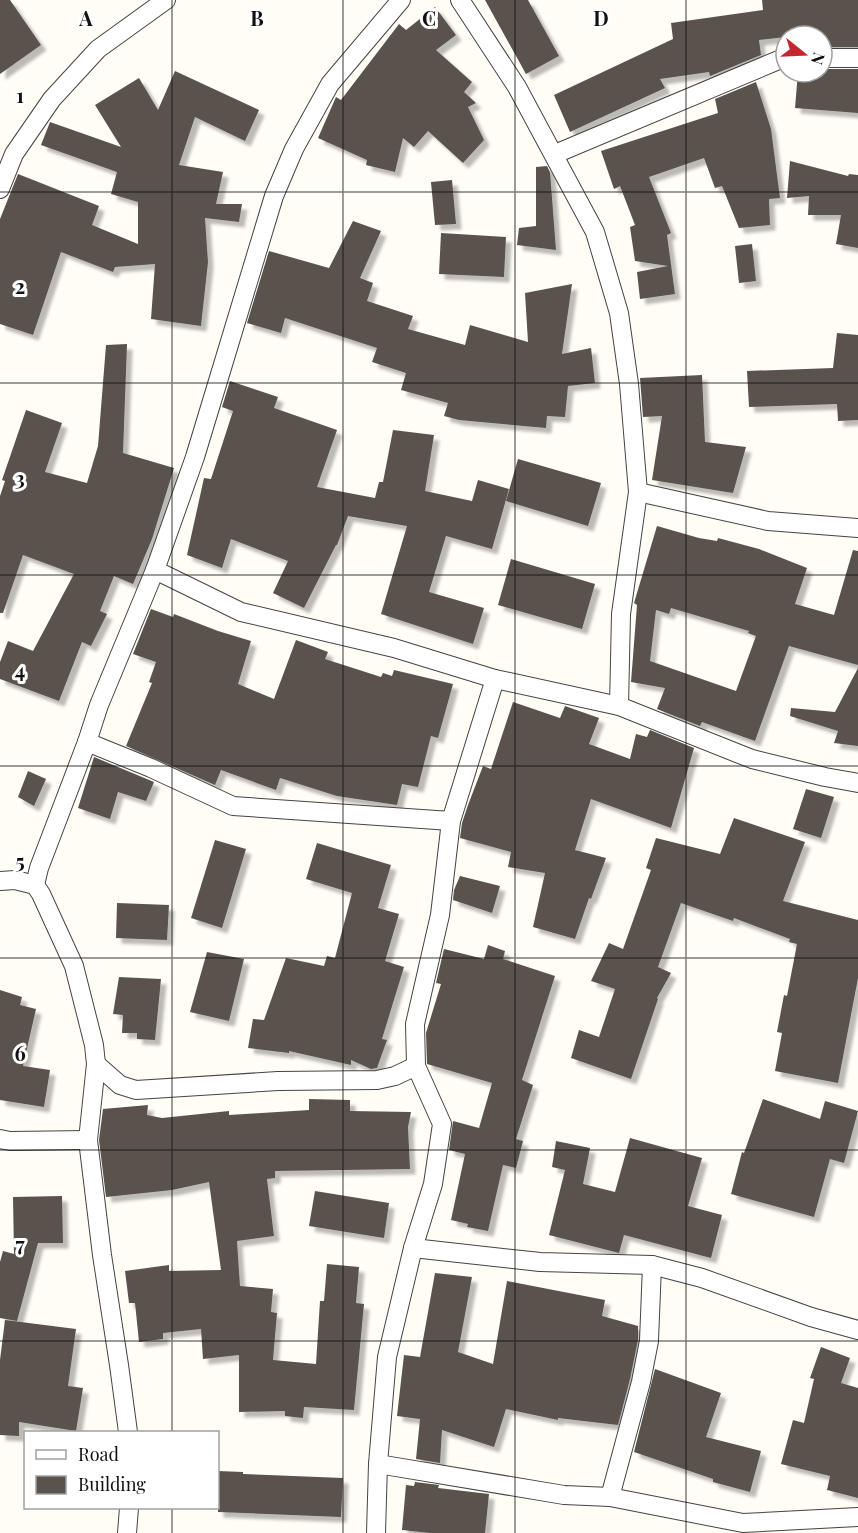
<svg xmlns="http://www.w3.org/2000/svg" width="858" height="1533" font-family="'Playfair Display',serif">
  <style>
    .building { fill: #5a524d; fill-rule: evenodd; filter: url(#shadow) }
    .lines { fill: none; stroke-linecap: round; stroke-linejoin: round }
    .street-casing { stroke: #444; stroke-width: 20 }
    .street { stroke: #fff; stroke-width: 18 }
    .grid { fill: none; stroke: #111; stroke-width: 1.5; stroke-opacity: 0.55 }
    .grid-label { font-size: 20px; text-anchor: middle; font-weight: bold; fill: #111; stroke: #fff; stroke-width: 6; stroke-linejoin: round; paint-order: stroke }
  </style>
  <defs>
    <filter id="shadow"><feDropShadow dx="5.5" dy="5.5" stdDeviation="1.5" flood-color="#0004"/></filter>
  </defs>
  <rect width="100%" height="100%" fill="#fffdf5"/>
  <g class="building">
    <path d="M0,0H10L41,45L0,74Z"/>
    <path d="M485,0H528L559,56L526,74Z"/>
    <path d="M762,0H858V47H822V33L759,40L761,55L710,76L709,72L660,79L665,88L570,132L554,95L673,39L671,23L763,10Z"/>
    <path d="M435,7L456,35L436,50L472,82L464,92L476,103L468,107L484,140L463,163L428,131L414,147L403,138L395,172L366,165L367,160L318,138L336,97L341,100L399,24L406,30Z"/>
    <path d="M822,69H858V113L795,108L798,72H822Z"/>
    <path d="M175,71L259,110L245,141L195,117L179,165L223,172L216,204H242L239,222L205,218L208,262L201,326L151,319L155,264L115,267L113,272L61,252L33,335L0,324V219L18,174L99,206L92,225L138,244V202L111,194L117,172L41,145L50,122L121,147L95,105L139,78L158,110Z"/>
    <path d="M756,82L771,129L780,198L769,199L770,225L739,228L722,186L715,188L704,158L649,177L671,233L667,235L675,294L640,299L637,272L668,266L635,261L630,227L635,225L620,186L614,189L601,151L718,113L715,99Z"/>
    <path d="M790,161L848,176L849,174L858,175V248L836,244L841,215H808L809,196L787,198Z"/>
    <path d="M547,166L550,172L556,250L517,245L519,228L536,226V167Z"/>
    <path d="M452,180L456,224L435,225L431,182Z"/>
    <path d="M353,221L381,231L360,278L373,283L367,301L413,316L408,329L465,345L470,325L528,342L525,293L572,284L562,354L591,348L595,383L568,386L565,417L547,416L546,428L459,420L444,416L448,403L401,390L406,373L372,362L377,348L285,318L281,333L247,323L269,251L329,268Z"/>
    <path d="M441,233L506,237L504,277L439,274Z"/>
    <path d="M752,244L756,281L739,283L735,246Z"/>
    <path d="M837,333L858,335V420L838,421L837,404L749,407L747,371L833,368Z"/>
    <path d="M127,344L123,453L174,468L152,539L133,584L114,576L100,611L107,614L91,646L82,642L59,701L0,679V662L8,641L33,651L74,574L23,555L3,613H0V496L5,481L2,480L26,410L62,423L45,472L87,483L98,446L106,345Z"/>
    <path d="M702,375L705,442L746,447L733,493L652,480L662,416L643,417L640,378Z"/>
    <path d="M230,381L278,397L274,408L337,430L317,487L375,498L379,482H383L393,430L434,435L425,491L472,501L478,480L509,489L492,549L446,536L429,592L484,608L473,644L381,614L407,526L348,516L337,545H336L304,608L273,593L288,561L231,539L222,568L187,555L204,478L211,479L233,411L222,407Z"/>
    <path d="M518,459L601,483L588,526L506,501Z"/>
    <path d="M657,526L699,538L717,541L718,538L759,549L807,568L795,604L834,615L853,550L858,551V665L789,646L755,741L702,722L700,726L657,709L665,688L631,682L637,605L634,603ZM671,608L749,631L748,633L756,636L736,691L650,661L656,610L669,614Z"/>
    <path d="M511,559L595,584L582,629L498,605Z"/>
    <path d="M151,609L173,617L174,614L218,631L251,641L238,684L274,699L296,640L328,652L325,659L381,677L383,673L392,676L394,670L453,684L438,738L431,736L418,787L402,784L397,805L337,796L280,778L276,790L221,770L215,785L126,746L152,683L149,682L156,662L133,654Z"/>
    <path d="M858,668V746L834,743L838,731L790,716L791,708L835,712Z"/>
    <path d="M513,702L560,718L565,706L599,718L589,744L630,759L636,734L647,737L650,730L694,748L671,828L591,799L575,850L606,858L591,899L589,898L575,939L533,927L545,873L508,867L511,852L460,838L462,823L468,805L483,766L491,769Z"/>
    <path d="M94,757L154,782L146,801L118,792L110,819L78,808Z"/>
    <path d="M28,771L46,779L34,806L18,797Z"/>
    <path d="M806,789L834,797L821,838L793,829Z"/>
    <path d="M734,818L805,842L783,901L858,920V978L838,1083L775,1071L782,1033L777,1032L784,995L787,996L797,944L789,942L790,939L734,918L733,921L681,903L658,967L671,973L657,998L658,999L631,1079L571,1058L579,1030L599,1037L615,989L591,981L609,943L623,949L651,870L646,868L656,838L720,854Z"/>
    <path d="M215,840L246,849L222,928L191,918Z"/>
    <path d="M317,843L391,865L378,908L399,914L385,961L404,967L382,1039L387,1040L377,1068L371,1069L351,1060V1065L289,1051V1053L248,1048L253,1019L264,1020L286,958L324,966L327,956L335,958L352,893L306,879Z"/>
    <path d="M460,876L500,886L492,913L453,900L454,890Z"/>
    <path d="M117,903L169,905L167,940L116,938Z"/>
    <path d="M488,945L505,951L503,959L555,976L522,1080L533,1085L516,1139L523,1141L516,1168L503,1165L488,1231L467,1227L468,1224L451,1220L465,1154L449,1150L453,1121L479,1128L492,1083L427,1064L426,1033L441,984L436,983L444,949L484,959Z"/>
    <path d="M207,952L244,959L229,1021L190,1012Z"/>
    <path d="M119,977L161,979L155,1040L137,1039V1033H122L123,1015L113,1014Z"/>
    <path d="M0,990L22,997L20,1005L36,1009L23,1066L50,1070L44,1107L0,1100Z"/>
    <path d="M309,1099L350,1100V1111L411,1112L408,1127L410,1169L275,1171V1178L267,1179L274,1236L237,1241L240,1286L273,1289L271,1312L277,1313L273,1360L316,1364L320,1301H324L327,1264L359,1267L356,1303L364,1304L354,1410L304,1407L303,1418L285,1416V1411L239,1412V1355L203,1359L201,1329L163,1333V1339L139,1342L135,1303H129L125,1271L169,1265V1271L221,1270L209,1182L172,1190L106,1197L99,1140L103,1109L148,1105L147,1115L162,1118L229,1111V1115L309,1110Z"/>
    <path d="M763,1099L820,1119L825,1101L858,1111L844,1163L830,1159L814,1217L731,1194L742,1152L744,1153Z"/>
    <path d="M630,1138L702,1158L688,1206L722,1215L711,1258L624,1235L619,1253L549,1235L565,1170L552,1167L556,1141L590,1148L583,1184L615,1192Z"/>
    <path d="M315,1191L389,1203L384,1238L309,1226Z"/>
    <path d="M62,1196L63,1243H38L17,1321L0,1318V1262L3,1251L14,1254L13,1197Z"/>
    <path d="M435,1273L472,1277L458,1352L493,1364L507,1281L605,1300L602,1316L638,1326V1340L630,1379L618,1425L558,1418V1420L506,1409L494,1447L442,1430L440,1463L416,1459L420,1419L397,1416L404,1355L420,1357Z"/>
    <path d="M5,1320L76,1329L68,1386L83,1388L76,1431L19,1422V1436L0,1435V1360Z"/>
    <path d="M821,1347L850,1358L841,1383L858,1388V1498L827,1490L830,1476L781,1464L793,1420L804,1423L814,1379L810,1378Z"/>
    <path d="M655,1369L721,1393L706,1437L761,1451L750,1492L713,1482V1479L634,1452Z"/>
    <path d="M218,1471L243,1472V1474L343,1478L341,1517L218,1512Z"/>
    <path d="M415,1482L439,1485L438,1488L489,1494L485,1533H430L402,1530L406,1485L414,1486Z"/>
  </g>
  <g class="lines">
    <g class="street-casing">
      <g id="street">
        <path d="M460,0L517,87L595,232L619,313L629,384L638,492L621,614L619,706"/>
        <path d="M822,58H858"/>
        <path d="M555,154L781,59H786"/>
        <path d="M0,189L14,154L52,99L98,49L166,0"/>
        <path d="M638,492L768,521L858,528"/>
        <path d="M155,570L241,612L394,648L495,679L619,706L752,759L825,777L858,783"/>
        <path d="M87,742L151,768L233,806L451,821"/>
        <path d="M0,881L15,880L35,885L41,894L74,966L94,1045L96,1064L88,1140L102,1255L119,1365L128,1432"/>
        <path d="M35,885L39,868L87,742L99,705L155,570L195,457L274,196L294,149L330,84L401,0"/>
        <path d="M96,1064L120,1085L136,1090L278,1081L377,1080L395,1076L416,1066"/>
        <path d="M0,1139L10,1141L88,1140"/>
        <path d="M413,1248L540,1262L652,1265L702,1278L811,1317L858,1330"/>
        <path d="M378,1464L564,1495L610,1497L743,1523L858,1517"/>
        <path d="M610,1497L641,1382L649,1341L652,1265"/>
        <path d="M127,1533L129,1508"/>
        <path d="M376,1533L378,1464L387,1357L413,1248L433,1184L442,1124L416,1066L415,1024L440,915L451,821L495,679"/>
      </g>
    </g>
    <use href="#street" class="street"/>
  </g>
  <path class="grid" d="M172,0V1432M343,0V1533M515,0V1533M686,0V1533M0,192H858M0,383H858M0,575H858M0,766H858M0,958H858M0,1150H858M0,1341H858M172,1508V1533"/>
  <g class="grid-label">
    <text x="86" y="26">A</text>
    <text x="257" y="26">B</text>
    <text x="429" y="26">C</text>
    <text x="601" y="26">D</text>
    <text x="20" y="103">1</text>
    <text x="20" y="294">2</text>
    <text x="20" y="486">3</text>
    <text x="20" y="678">4</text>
    <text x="20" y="869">5</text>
    <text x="20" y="1061">6</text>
    <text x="20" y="1252">7</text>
  </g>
  <rect x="24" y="1431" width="195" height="78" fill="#ffffff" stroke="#a0a0a0" stroke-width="1.5"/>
  <rect x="36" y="1450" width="30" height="9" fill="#ffffff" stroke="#a0a0a0" stroke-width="1.5"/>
  <text x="78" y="1461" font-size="18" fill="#111111">Road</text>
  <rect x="36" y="1476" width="30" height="18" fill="#5a524d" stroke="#a0a0a0" stroke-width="1.5"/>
  <text x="78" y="1491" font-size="18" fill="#111111">Building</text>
  <g transform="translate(804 54) rotate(108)"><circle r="28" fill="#ffffff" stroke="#a0a0a0" stroke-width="1.5"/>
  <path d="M0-4.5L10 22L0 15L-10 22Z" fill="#c4262e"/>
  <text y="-9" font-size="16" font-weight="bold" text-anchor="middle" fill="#111111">N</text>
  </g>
</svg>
